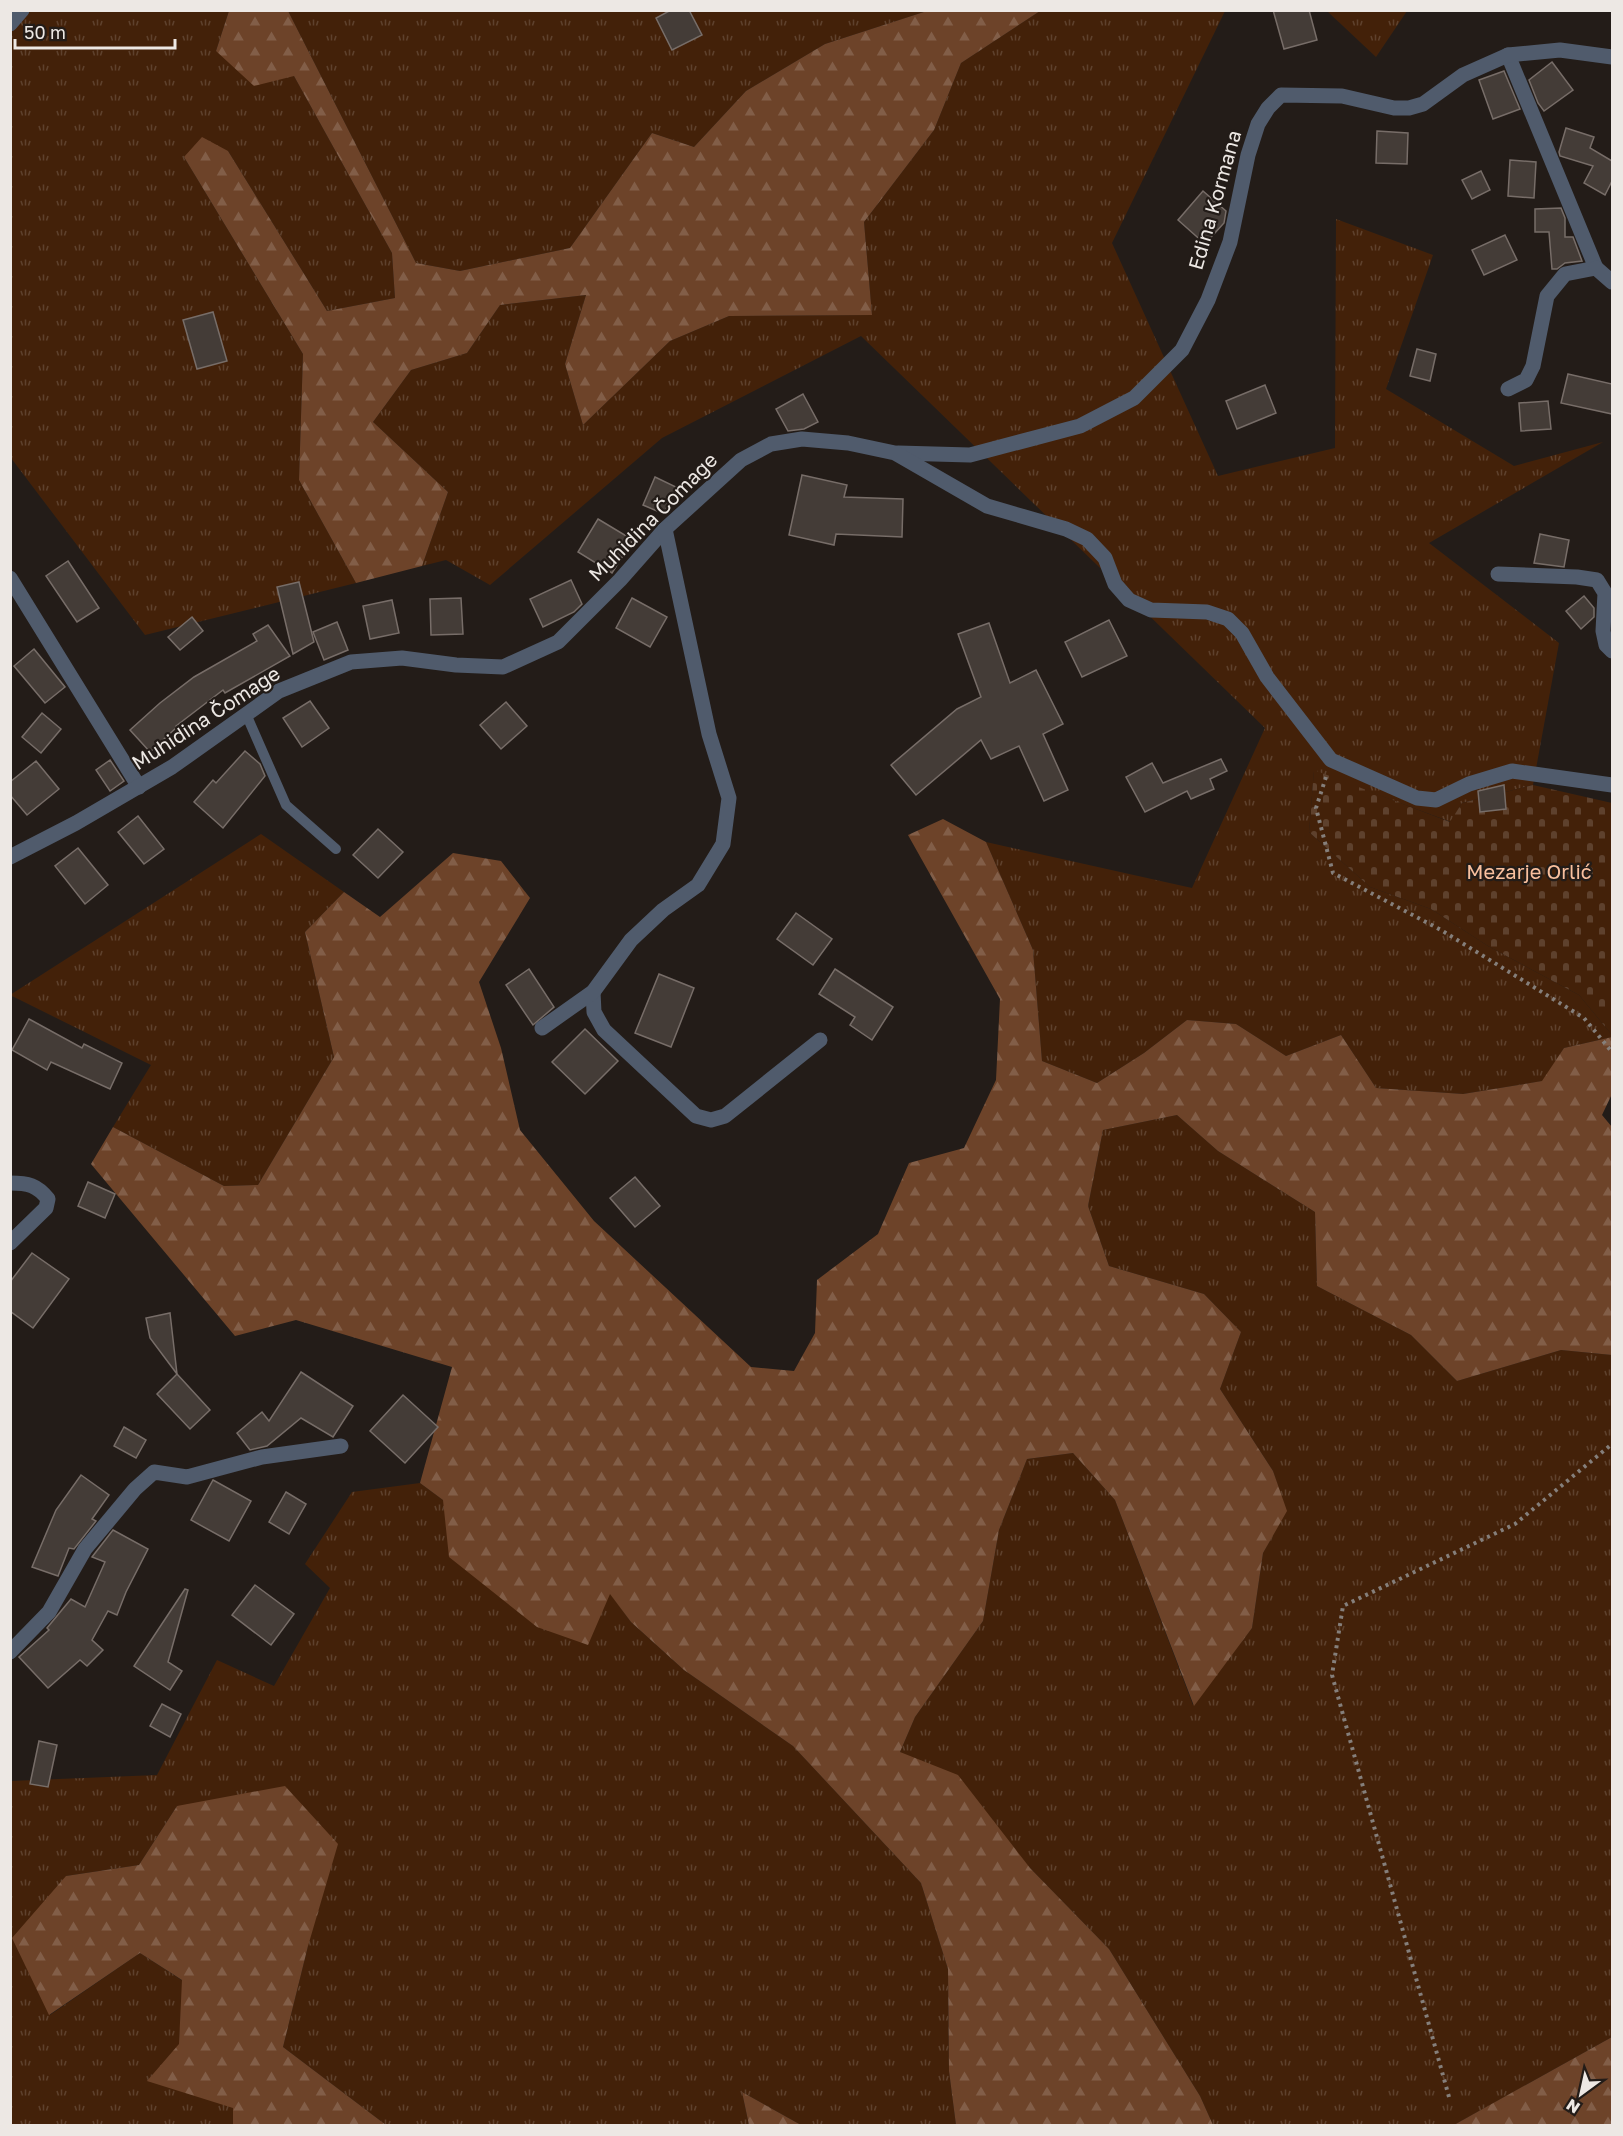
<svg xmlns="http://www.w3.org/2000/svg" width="1623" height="2136" font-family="'Golos Text',sans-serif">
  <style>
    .grass { fill: url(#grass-tufts) }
    .forest { fill: url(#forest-firs) }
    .cemetery { fill: url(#cemetery-stones) }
    .building { fill: #443c37; stroke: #776d68; stroke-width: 1.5 }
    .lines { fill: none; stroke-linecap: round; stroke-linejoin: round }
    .path { stroke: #857f7b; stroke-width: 4; stroke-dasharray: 3 4.5; stroke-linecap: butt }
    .lane { stroke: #505b6c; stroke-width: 10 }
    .street { stroke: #505b6c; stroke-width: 15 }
    .labels { text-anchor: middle; stroke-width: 4.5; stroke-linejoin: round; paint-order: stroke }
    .street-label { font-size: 20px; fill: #ede8e4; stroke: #231c18 }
    .park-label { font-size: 20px; fill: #f9c09e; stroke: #231c18 }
  </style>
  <defs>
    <pattern id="grass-tufts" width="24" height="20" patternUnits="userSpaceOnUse" patternTransform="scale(1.5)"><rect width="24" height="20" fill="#432109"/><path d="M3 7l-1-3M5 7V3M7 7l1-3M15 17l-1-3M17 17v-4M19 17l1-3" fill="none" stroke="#5e412d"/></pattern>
    <pattern id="forest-firs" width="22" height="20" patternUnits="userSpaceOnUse" patternTransform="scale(1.5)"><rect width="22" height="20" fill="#6d4329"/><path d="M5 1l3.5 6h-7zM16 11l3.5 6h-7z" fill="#825e48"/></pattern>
    <pattern id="cemetery-stones" width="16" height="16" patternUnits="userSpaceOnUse" patternTransform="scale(1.5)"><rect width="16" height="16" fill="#432109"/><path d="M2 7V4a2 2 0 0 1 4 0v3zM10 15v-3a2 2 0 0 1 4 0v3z" fill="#5e412d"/></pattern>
  </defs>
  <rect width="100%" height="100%" fill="#231c18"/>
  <g class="grass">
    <path d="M22,11H229L216,51L294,76L392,253L395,298L327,311L228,151L184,157L303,354L299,480L356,583L145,635L11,458V24Z"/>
    <path d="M288,11H927L825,44L746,91L694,147L652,133L570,248L460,271L416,263Z"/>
    <path d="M1040,11H1225L1112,243L1218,476L1335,448L1336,219L1433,255L1386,389L1514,466L1603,442L1429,543L1559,643L1533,785L1462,803L1451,822L1314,771L1309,832L1370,887L1431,909L1488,946L1579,995L1612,1035V1037L1564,1048L1543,1081L1463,1094L1376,1088L1341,1035L1286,1056L1236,1024L1187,1020L1144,1053L1097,1083L1042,1061L1033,950L986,842L1192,888L1265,728L861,336L662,438L490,585L446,560L422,566L448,492L373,422L411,370L467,353L500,305L586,295L565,364L583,425L670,341L729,316L872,315L864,222L934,130L961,63Z"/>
    <path d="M1327,11H1407L1376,57Z"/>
    <path d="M261,834L344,892L305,932L334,1057L258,1185L224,1186L113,1127L151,1065L10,995Z"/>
    <path d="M1177,1115L1218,1151L1315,1212L1317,1286L1411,1335L1457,1381L1561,1350L1612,1355V2037L1454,2125H1213L1200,2096L1109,1949L1030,1868L900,1752L915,1717L983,1621L999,1530L1027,1459L1073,1453L1115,1500L1193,1705L1252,1628L1263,1553L1286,1511L1273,1471L1220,1389L1241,1332L1204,1294L1109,1266L1088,1206L1103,1130Z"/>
    <path d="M420,1483L443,1500L610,1593L631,1622L684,1670L793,1746L921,1883L948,1969L949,2071L956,2125H801L742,2092L749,2125H386L283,2047L308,1946L177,1806L139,1865L66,1876L50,2015L140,1953L183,1981L179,2044L233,2108V2125H11L10,1781L157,1775L217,1660L274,1686L330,1588L305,1564L352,1492Z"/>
  </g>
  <g class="forest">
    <path d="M229,11H288L416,263L460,271L570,248L652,133L694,147L746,91L825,44L927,11H1040L961,63L934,130L864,222L872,315L729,316L670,341L583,425L565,364L586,295L500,305L467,353L411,370L373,422L448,492L422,566L356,583L299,480L303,354L184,157L202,137L228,151L327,311L395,298L392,253L294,76L254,86L216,51Z"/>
    <path d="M943,819L986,842L1033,950L1042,1061L1097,1083L1144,1053L1187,1020L1236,1024L1286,1056L1341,1035L1376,1088L1463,1094L1542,1081L1564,1048L1612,1037V1094L1602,1115L1612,1127V1355L1561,1350L1457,1381L1411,1335L1317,1286L1315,1212L1218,1151L1177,1115L1103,1130L1088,1206L1109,1266L1204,1294L1241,1332L1220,1389L1273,1471L1287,1511L1263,1553L1252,1628L1194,1706L1115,1500L1073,1453L1027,1459L999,1530L983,1621L915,1717L900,1752L958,1775L1030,1868L1109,1949L1200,2096L1213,2125H956L949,2071L948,1969L921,1883L793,1746L684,1670L631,1622L610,1594L588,1645L537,1627L449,1557L443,1500L420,1483L452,1367L296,1320L235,1336L91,1164L113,1127L224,1186L258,1185L334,1057L305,932L344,892L380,917L453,853L501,861L530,898L479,982L501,1048L520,1130L594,1221L751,1367L794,1371L815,1333L817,1280L878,1234L909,1163L964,1148L996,1080L1000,999L908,835Z"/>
    <path d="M285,1786L338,1844L308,1946L283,2047L386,2125H233V2108L147,2081L179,2044L182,1980L140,1953L49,2015L12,1938L66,1876L139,1865L177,1806Z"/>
    <path d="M1612,2037V2125H1454L1470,2116Z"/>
    <path d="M742,2092L801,2125H749Z"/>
  </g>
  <path class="cemetery" d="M1314,770L1450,822L1462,803L1533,785L1612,803V1035L1579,995L1488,946L1431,909L1370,887L1309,832Z"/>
  <g class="building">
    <path d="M671,10H689L702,35L672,50L656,18Z"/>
    <path d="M1273,10H1309L1317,40L1284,49Z"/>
    <path d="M1552,62L1573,90L1544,111L1538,103L1529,80Z"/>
    <path d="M1504,71L1520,109L1493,119L1479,80Z"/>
    <path d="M1566,128L1594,137L1590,148L1612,161V181L1605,195L1584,183L1593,166L1560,156L1559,152Z"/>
    <path d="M1377,131L1408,133L1407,164L1376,163Z"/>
    <path d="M1510,160L1536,162L1534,198L1508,196Z"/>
    <path d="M1481,171L1490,190L1472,199L1462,180Z"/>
    <path d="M1203,191L1226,211L1224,223L1205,244L1178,220Z"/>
    <path d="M1561,208L1565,218V237H1573L1582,261L1565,263L1557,269H1552L1549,232H1535V209Z"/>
    <path d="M1505,235L1517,260L1484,275L1472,250Z"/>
    <path d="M213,312L227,361L197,369L183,320Z"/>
    <path d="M1417,349L1436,354L1430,381L1410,376Z"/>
    <path d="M1568,374L1612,384V414L1561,403Z"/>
    <path d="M1265,385L1276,413L1237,429L1226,401Z"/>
    <path d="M803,394L818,422L804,429L788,431L776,409Z"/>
    <path d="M1548,401L1551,429L1521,431L1519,403Z"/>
    <path d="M802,475L847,485L844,497L903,499L902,537L836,534L834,545L789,535Z"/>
    <path d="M655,477L676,487L664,514L643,505Z"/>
    <path d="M598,519L633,540L612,573L578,552Z"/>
    <path d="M1540,534L1569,540L1564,567L1534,563Z"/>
    <path d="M68,561L99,608L77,622L46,576Z"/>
    <path d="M571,580L582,604L574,612L543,627L530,599Z"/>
    <path d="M299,582L314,642L293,654L277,587Z"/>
    <path d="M1584,596L1594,608V617L1581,629L1566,611Z"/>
    <path d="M461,598L463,634L431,635L430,599Z"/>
    <path d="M632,598L667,617L650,647L616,628Z"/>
    <path d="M392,600L399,633L370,639L363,606Z"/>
    <path d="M192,617L203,631L180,650L168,637Z"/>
    <path d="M1109,620L1127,656L1082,677L1065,642Z"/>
    <path d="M337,622L348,650L324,660L313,632Z"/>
    <path d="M989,623L1010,683L1036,670L1063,724L1043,734L1068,790L1044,801L1019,746L991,759L981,740L916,795L891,765L957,709L981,697L958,634Z"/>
    <path d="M268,625L290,656L225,693L223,690L176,726L177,727L150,752L130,730L160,703L194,677L257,641L253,634Z"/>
    <path d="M34,649L65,687L45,703L14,666Z"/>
    <path d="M310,701L329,728L302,747L283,718Z"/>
    <path d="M506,702L527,726L501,749L480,725Z"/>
    <path d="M42,713L61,729L41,753L22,737Z"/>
    <path d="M245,751L260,764L265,776L223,828L194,802L213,780L216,783Z"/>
    <path d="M1221,759L1227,771L1210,779L1214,789L1191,799L1187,791L1145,812L1126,777L1152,763L1163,783Z"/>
    <path d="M110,760L124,781L110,791L96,770Z"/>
    <path d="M36,761L59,789L27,815L10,795V782Z"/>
    <path d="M1504,785L1506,809L1480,812L1478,791Z"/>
    <path d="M138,816L164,849L144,864L118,832Z"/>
    <path d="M378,829L403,852L378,878L353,855Z"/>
    <path d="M78,848L108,885L85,904L55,866Z"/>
    <path d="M796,913L832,939L813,965L777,939Z"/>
    <path d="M529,969L554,1007L533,1025L506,985Z"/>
    <path d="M835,969L893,1007L872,1040L850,1025L855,1017L819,994Z"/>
    <path d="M659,974L694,988L671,1047L635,1033Z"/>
    <path d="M29,1019L82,1048L84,1044L122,1063L110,1089L51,1062L47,1070L12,1050Z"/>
    <path d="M585,1029L618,1061L585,1094L552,1062Z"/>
    <path d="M635,1177L660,1206L635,1227L610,1198Z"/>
    <path d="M88,1182L115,1194L105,1218L78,1206Z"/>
    <path d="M32,1253L69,1279L33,1328L10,1311V1282Z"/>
    <path d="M170,1313L177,1374L150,1338L146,1318Z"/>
    <path d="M301,1372L353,1406L333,1437L301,1418L267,1446L250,1450L237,1433L262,1412L269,1421Z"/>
    <path d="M177,1374L210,1410L190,1429L157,1394Z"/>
    <path d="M403,1395L438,1427L405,1463L370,1431Z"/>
    <path d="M124,1427L146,1440L136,1458L114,1446Z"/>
    <path d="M81,1475L109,1495L92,1519L96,1521L74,1549L69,1548L58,1576L32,1567L56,1510Z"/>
    <path d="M213,1480L251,1501L229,1541L191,1520Z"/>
    <path d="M286,1492L306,1504L289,1534L269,1522Z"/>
    <path d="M113,1530L148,1549L126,1592L117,1615L108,1611L92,1640L103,1650L87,1666L80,1660L48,1688L19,1657L49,1630L47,1628L71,1599L85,1607L105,1562L92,1557Z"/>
    <path d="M255,1585L294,1614L271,1645L232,1615Z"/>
    <path d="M185,1589L188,1590L168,1662L182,1671L170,1690L134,1666Z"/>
    <path d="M162,1704L181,1714L170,1737L150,1726Z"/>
    <path d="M39,1741L57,1745L48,1787L30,1784Z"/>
  </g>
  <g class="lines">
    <g class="path">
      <path d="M1326,777L1316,808L1333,873L1441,930L1584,1018L1612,1052"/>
      <path d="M1449,2097L1332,1675L1343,1606L1515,1524L1612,1444"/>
    </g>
    <path class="lane" d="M246,714L286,805L336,849"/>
    <g class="street">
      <path d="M10,24L22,10"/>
      <path d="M1508,55L1596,268L1565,274L1547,296L1533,366L1526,380L1508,389"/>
      <path d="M1596,268L1612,282"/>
      <path d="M898,453L970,455L1080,426L1134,398L1182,350L1208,300L1230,242L1248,155L1258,124L1268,108L1281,95L1342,96L1394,108H1409L1423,104L1463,75L1508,55L1560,50L1612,57"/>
      <path d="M1498,574L1577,577L1597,580L1605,593L1603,631L1606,645L1612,651"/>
      <path d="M10,578L139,787"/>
      <path d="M10,857L76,823L172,767L279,691L351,662L402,658L456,665L503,667L558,642L620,580L665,529L741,460L771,444L802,439L848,443L895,453L987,506L1066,529L1087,539L1105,558L1115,584L1129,600L1151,610L1207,612L1228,619L1242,633L1267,677L1331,760L1417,798L1436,800L1469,784L1512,771L1612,785"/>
      <path d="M593,992L594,1012L604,1030L696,1116L711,1120L725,1116L820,1040"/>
      <path d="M542,1028L593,992L631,940L663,910L698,885L723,844L729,798L709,734L665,529"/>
      <path d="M10,1183C28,1183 37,1185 48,1199L46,1208L10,1243"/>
      <path d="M10,1652L49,1612L85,1549L135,1489L154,1472L187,1477L262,1457L341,1446"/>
    </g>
  </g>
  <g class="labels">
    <g class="street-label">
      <text transform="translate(1215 200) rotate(-74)" y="7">Edina Kormana</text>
      <text transform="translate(653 517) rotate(-45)" y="7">Muhidina Čomage</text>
      <text transform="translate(206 718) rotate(-33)" y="7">Muhidina Čomage</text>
    </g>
    <g class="park-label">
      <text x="1529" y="879">Mezarje Orlić</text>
    </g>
  </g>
  <rect width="1623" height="2136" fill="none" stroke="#ede8e4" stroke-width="24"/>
  <g transform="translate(1581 2094) rotate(213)" stroke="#231c18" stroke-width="4.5" paint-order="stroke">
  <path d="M0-4.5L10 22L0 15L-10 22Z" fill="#ede8e4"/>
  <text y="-9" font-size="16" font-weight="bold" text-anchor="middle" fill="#ede8e4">N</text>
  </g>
  <path d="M15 39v9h160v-9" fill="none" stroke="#ede8e4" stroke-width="3"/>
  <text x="24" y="39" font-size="18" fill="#ede8e4" stroke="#231c18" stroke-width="4.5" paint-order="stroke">50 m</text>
</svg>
